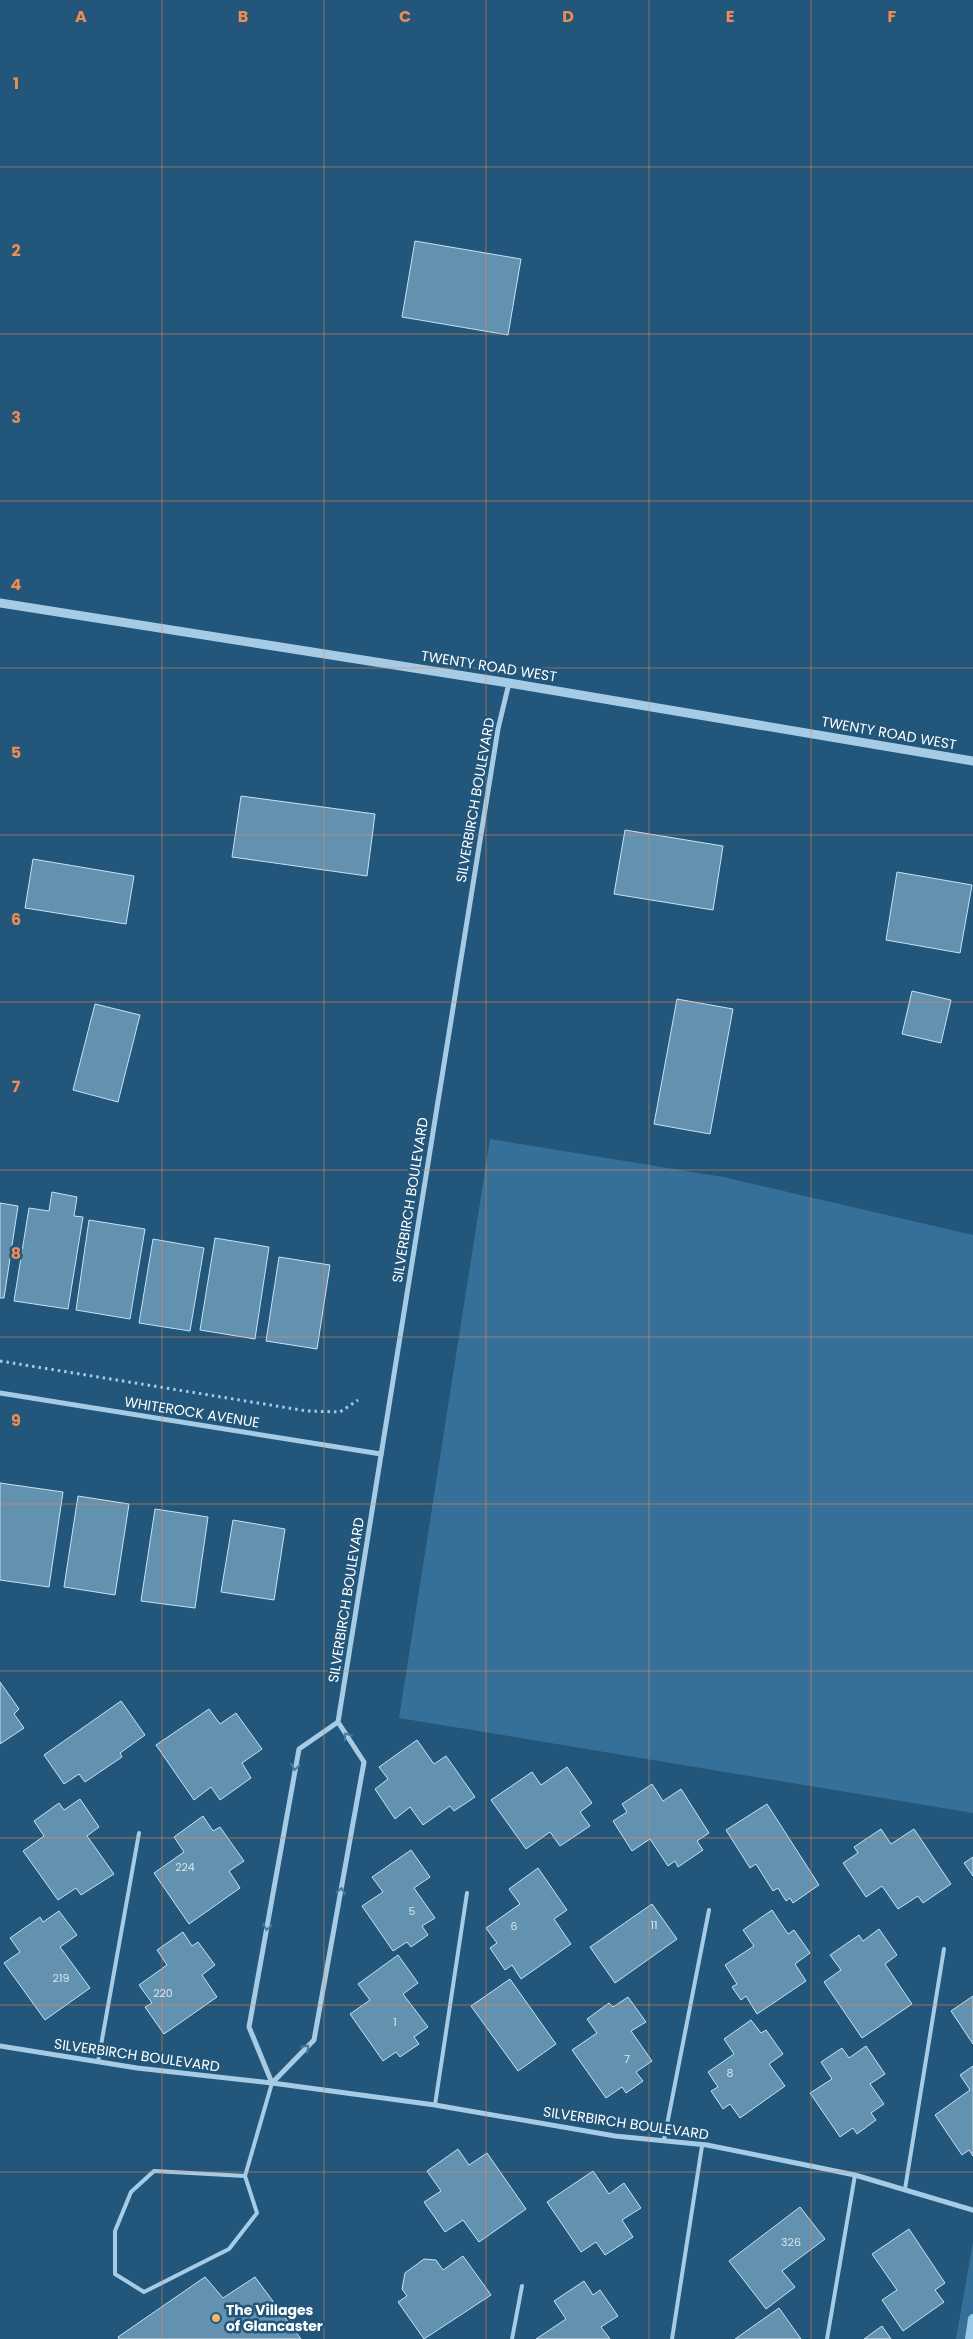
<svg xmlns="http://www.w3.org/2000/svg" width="973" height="2339" font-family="Poppins,sans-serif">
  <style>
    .green { fill: #367098 }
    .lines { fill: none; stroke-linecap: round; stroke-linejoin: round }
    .stream { stroke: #99c8e6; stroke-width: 10 }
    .building { fill: #6391b0; stroke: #c8e2f4 }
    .path { stroke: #a5cbe5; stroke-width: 3; stroke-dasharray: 2.5 4; stroke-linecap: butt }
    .service { stroke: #a5cbe5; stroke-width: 4 }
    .minor { stroke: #a5cbe5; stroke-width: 5 }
    .tertiary { stroke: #a5cbe5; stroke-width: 9 }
    .oneway { stroke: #49799a }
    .grid { fill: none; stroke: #ef8b55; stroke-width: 1; stroke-opacity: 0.55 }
    .poi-dot { fill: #f0b567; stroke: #22567a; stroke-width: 2 }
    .labels { text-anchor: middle; stroke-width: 5; stroke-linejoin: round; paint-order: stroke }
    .number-label { font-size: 11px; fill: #d8e4eb }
    .street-label { font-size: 14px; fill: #fff; stroke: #22567a }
    .poi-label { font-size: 14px; font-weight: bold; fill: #fff; stroke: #22567a; text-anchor: start }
    .grid-label { font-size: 16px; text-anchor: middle; font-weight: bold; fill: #ef8b55; stroke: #22567a; stroke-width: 5; stroke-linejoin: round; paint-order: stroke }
  </style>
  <rect width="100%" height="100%" fill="#22567a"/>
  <g class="green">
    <path d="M490,1139L723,1177L973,1235V1813L399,1718Z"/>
    <path d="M973,2242V2339H956Z"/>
  </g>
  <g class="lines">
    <path class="stream" d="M970,2339L973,2319"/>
  </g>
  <g class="building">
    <path d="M415,241L521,259L508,335L402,317Z"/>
    <path d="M241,796L375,814L367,876L232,857Z"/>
    <path d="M625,830L723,846L713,910L614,894Z"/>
    <path d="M33,859L134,876L126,924L25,908Z"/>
    <path d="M897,872L972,885L960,953L886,940Z"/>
    <path d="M912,991L951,1000L941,1043L902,1034Z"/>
    <path d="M677,999L733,1009L710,1134L654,1124Z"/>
    <path d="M95,1004L140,1015L118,1102L73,1090Z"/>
    <path d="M52,1192L77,1197L74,1216L83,1217L68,1309L14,1301L29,1208L49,1211Z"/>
    <path d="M0,1203L18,1206L4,1298H0Z"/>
    <path d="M89,1220L145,1229L130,1319L76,1310Z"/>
    <path d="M215,1238L269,1247L255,1339L200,1330Z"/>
    <path d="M153,1239L204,1248L190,1331L139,1323Z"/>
    <path d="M279,1257L330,1265L317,1349L266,1341Z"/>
    <path d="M0,1483L63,1492L49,1587L0,1580Z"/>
    <path d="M78,1496L129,1504L115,1595L64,1587Z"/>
    <path d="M155,1509L208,1517L195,1608L141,1601Z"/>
    <path d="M233,1520L285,1529L274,1600L221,1592Z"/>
    <path d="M0,1682L19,1709L14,1714L24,1728L0,1744Z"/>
    <path d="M121,1701L145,1735L120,1753L122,1757L85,1782L79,1774L64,1784L44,1755Z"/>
    <path d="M209,1709L220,1724L236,1713L262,1749L242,1763L251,1778L220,1800L211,1787L194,1800L156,1745Z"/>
    <path d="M417,1740L434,1764L446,1756L475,1797L454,1811L450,1806L423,1825L410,1807L395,1819L375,1789L388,1779L379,1767Z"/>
    <path d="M567,1767L592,1803L580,1812L590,1826L560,1846L550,1832L526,1849L491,1800L532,1772L541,1785Z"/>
    <path d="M652,1784L663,1801L681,1789L709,1833L697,1841L703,1850L678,1867L675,1861L668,1866L650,1839L632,1851L613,1821L627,1812L622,1804Z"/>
    <path d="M80,1799L99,1827L87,1836L114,1874L81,1895L76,1888L58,1900L23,1851L44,1836L34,1821L59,1803L64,1810Z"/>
    <path d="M767,1804L819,1885L793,1903L790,1898L786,1901L778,1888L773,1891L756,1864L750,1868L726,1830Z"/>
    <path d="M203,1816L213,1831L220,1827L244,1861L229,1871L240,1888L189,1924L154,1873L184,1852L174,1837Z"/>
    <path d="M881,1829L891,1844L914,1829L951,1884L923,1903L918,1896L898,1909L882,1886L866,1897L843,1863L858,1853L854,1847Z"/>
    <path d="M411,1850L430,1877L414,1888L435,1918L422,1926L428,1935L411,1947L407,1942L393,1951L362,1906L383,1892L372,1877Z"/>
    <path d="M973,1857V1876L964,1863Z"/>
    <path d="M538,1868L567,1910L554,1919L571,1944L521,1979L512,1965L505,1970L490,1948L497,1943L486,1928L520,1904L509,1889Z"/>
    <path d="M652,1904L677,1939L615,1983L590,1947Z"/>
    <path d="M772,1910L788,1934L794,1930L810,1953L795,1964L806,1981L757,2014L746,1996L741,2000L732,1987L737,1984L725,1965L754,1946L743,1930Z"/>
    <path d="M59,1911L77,1935L60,1947L90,1988L45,2020L4,1963L20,1952L10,1938L40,1917L43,1922Z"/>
    <path d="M879,1929L897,1955L885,1964L912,2004L862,2038L824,1982L841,1970L830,1955L859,1935L863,1941Z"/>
    <path d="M183,1932L192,1946L198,1942L215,1965L202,1975L217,1997L164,2034L145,2007L152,2003L139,1985L167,1965L157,1950Z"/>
    <path d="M398,1955L418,1983L403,1994L428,2027L414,2037L419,2044L400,2057L396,2052L383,2061L350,2014L370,2000L358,1984Z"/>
    <path d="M510,1979L556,2044L518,2071L471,2006Z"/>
    <path d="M973,1996V2044L951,2011Z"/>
    <path d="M628,1997L646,2022L631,2031L652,2061L636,2072L643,2081L626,2093L622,2087L606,2098L572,2050L597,2033L587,2019L609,2003L613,2007Z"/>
    <path d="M751,2020L761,2033L766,2030L783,2054L769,2064L785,2086L740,2118L730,2104L723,2109L711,2091L718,2087L708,2072L734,2054L724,2039Z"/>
    <path d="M866,2046L885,2074L870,2084L884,2104L871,2113L876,2120L857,2134L853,2128L840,2137L810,2093L832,2079L821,2062L842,2048L849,2058Z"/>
    <path d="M973,2066V2156L969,2150L962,2155L935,2115L970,2090L960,2075Z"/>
    <path d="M458,2149L469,2165L487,2153L526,2209L479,2242L463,2220L445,2232L424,2202L441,2191L427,2171Z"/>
    <path d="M593,2171L609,2194L624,2183L641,2208L622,2220L633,2237L605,2255L596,2242L581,2252L547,2202Z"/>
    <path d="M800,2207L825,2239L782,2271L795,2287L766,2309L729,2261Z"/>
    <path d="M909,2229L945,2283L935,2290L944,2302L903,2331L882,2300L897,2290L872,2254Z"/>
    <path d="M463,2256L491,2295L424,2339L398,2302L407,2296L402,2289L405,2273L424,2259L436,2260L443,2270Z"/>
    <path d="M205,2277L223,2298L255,2277L301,2339H119L118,2337Z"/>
    <path d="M584,2281L593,2295L600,2290L618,2316L601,2327L610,2339H536L566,2319L554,2301Z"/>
    <path d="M779,2308L801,2339H735Z"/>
    <path d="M882,2326L891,2339H864Z"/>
  </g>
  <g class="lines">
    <path class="path" d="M0,1361L307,1411L340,1412L358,1400"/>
    <g class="service">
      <path d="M98,2062L139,1833"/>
      <path d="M435,2105L467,1893"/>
      <path d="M664,2140L709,1910"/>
      <path d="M245,2176L154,2171L131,2192L115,2231V2274L144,2292L229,2249L257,2213L245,2176L272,2083"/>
      <path d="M905,2189L944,1949"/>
      <path d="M512,2339L522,2286"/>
      <path d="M672,2339L702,2146"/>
      <path d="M827,2339L855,2175"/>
    </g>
    <g class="minor">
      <path d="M0,1393L381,1454"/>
      <path d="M338,1722L299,1749L249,2027L272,2083L314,2040L364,1762L338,1722L498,729L509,683"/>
      <path d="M0,2046L137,2068L272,2083L435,2105L615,2136L707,2145L855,2175L973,2210"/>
    </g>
    <path class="tertiary" d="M0,603L509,683L973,761"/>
  </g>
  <defs><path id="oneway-chevron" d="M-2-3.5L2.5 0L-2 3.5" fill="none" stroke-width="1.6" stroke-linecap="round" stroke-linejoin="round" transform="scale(1.25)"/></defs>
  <g class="oneway">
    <use href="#oneway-chevron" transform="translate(347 1736) rotate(-123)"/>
    <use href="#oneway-chevron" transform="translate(295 1767) rotate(100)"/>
    <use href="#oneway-chevron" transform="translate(341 1891) rotate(-80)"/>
    <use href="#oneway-chevron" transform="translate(267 1927) rotate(100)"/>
    <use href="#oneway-chevron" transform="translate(306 2048) rotate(-45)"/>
  </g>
  <path class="grid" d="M162,0V2339M324,0V2339M486,0V2339M649,0V2339M811,0V2339M0,167H973M0,334H973M0,501H973M0,668H973M0,835H973M0,1002H973M0,1170H973M0,1337H973M0,1504H973M0,1671H973M0,1838H973M0,2005H973M0,2172H973"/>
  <circle class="poi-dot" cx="216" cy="2318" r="5"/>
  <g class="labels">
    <g class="number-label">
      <text x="185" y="1871">224</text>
      <text x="412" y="1915">5</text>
      <text x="654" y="1929">11</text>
      <text x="514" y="1930">6</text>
      <text x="61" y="1982">219</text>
      <text x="163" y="1997">220</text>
      <text x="395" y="2026">1</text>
      <text x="627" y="2063">7</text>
      <text x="730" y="2077">8</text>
      <text x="791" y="2246">326</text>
    </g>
    <g class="street-label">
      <text transform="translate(489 666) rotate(9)" y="5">TWENTY ROAD WEST</text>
      <text transform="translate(889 733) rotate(10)" y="5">TWENTY ROAD WEST</text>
      <text transform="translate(475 800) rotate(-80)" y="5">SILVERBIRCH BOULEVARD</text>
      <text transform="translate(410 1200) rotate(-81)" y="5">SILVERBIRCH BOULEVARD</text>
      <text transform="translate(192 1412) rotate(9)" y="5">WHITEROCK AVENUE</text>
      <text transform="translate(346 1600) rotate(-81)" y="5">SILVERBIRCH BOULEVARD</text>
      <text transform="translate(137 2055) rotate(8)" y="5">SILVERBIRCH BOULEVARD</text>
      <text transform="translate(626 2123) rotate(8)" y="5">SILVERBIRCH BOULEVARD</text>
    </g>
    <g class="poi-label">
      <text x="226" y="2315">The Villages<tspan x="226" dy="16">of Glancaster</tspan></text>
    </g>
  </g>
  <g class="grid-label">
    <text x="81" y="22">A</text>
    <text x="243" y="22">B</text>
    <text x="405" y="22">C</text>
    <text x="568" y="22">D</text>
    <text x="730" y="22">E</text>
    <text x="892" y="22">F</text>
    <text x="16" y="89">1</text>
    <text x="16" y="256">2</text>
    <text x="16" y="423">3</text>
    <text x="16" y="590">4</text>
    <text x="16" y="758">5</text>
    <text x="16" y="925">6</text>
    <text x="16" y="1092">7</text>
    <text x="16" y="1259">8</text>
    <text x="16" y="1426">9</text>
  </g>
</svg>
